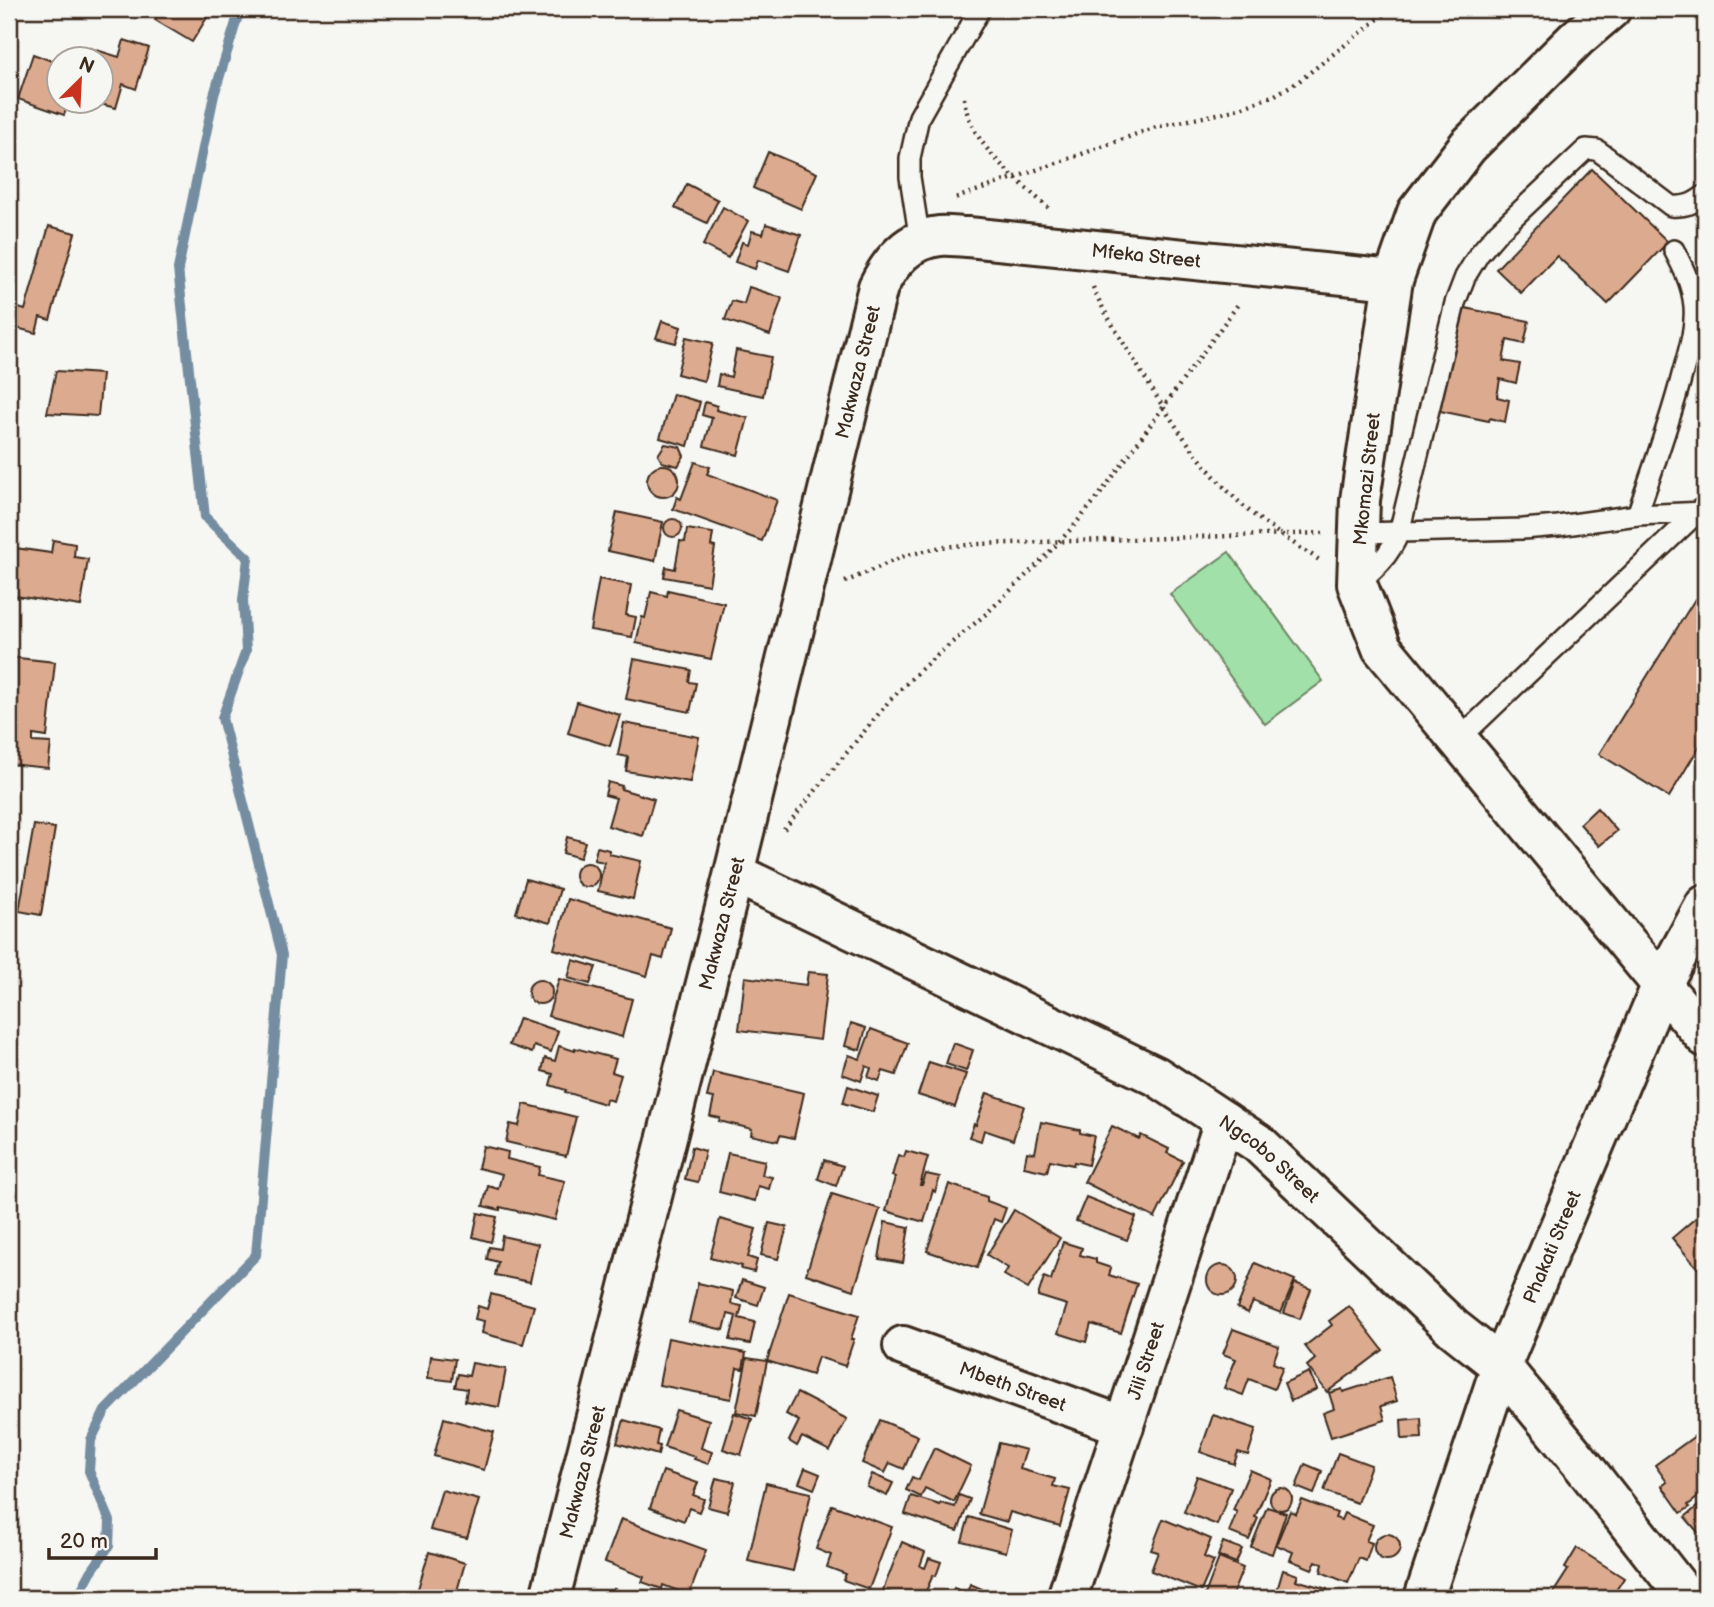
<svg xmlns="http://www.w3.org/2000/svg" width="1714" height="1607" font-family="'Balsamiq Sans',sans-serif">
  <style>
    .green { fill: #a1e0a9; stroke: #6e8564; stroke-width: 2 }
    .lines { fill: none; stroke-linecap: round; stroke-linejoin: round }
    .stream { stroke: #758da1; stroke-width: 10 }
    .building { fill: #dcaa8f; stroke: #3b2a1e; stroke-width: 2 }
    .service-casing { stroke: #3b2a1e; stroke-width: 24 }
    .minor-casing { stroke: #3b2a1e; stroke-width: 44 }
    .path { stroke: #3b2a1e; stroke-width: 4.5; stroke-dasharray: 2 5; stroke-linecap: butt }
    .service { stroke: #f6f6f2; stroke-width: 19 }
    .minor { stroke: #f6f6f2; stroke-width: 38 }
    .labels { text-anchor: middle; stroke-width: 5; stroke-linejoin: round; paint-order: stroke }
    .street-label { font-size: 19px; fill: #3b2a1e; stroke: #f6f6f2 }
  </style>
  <rect width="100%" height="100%" fill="#f6f6f2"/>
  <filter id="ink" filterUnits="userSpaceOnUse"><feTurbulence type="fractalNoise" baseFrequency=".0143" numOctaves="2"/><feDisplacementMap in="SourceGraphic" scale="14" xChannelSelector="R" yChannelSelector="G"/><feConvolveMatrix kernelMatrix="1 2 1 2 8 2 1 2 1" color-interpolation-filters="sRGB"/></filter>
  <g filter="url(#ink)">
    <path class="green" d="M1229,552L1323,681L1265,724L1170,594Z"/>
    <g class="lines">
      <path class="stream" d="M77,1598L91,1572L109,1546L110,1521L89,1471L91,1440L105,1411L256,1255L282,955L222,718L246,651L243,600L248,558L205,517L178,269L214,95L240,9"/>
    </g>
    <g class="building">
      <path d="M162,9H172L181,14L184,9H208L211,11L192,42L155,20Z"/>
      <path d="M124,40L149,48L136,89L123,84L116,108L92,102H102V77L112,80L113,76L102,73V60H87L90,48L119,57Z"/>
      <path d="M33,54L60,64V102H69L64,115L18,99Z"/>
      <path d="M768,152L817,173L801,209L753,188Z"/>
      <path d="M1592,169L1668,242L1608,304L1557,256L1521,293L1496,269Z"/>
      <path d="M687,184L718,200L707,223L675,208Z"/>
      <path d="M723,207L748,221L728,258L703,245Z"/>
      <path d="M766,224L801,235L789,271L758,260L755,269L735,262L742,242L748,244L752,231L763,234Z"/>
      <path d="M49,226L75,233L50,320L40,317L36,333L9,326V328V305L25,310Z"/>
      <path d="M749,287L782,298L770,335L725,320L732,301L744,304Z"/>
      <path d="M1460,307L1529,321L1524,344L1507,340L1503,361L1520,364L1516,383L1500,379L1497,397L1509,400L1505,422L1490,418L1489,421L1440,411Z"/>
      <path d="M662,321L681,327L676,343L656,338Z"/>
      <path d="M686,337L713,343L704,381L677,374Z"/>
      <path d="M736,350L771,357L763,396L717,386L719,374L731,377Z"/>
      <path d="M56,371L102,374L98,416L47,413Z"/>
      <path d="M673,394L700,402L688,446L660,438Z"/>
      <path d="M705,402L717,406L716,410L748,418L738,455L704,446L712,418L702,415Z"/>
      <path d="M665,444L680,447L684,456L678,466L662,462L658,455Z"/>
      <path d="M695,462L710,467L707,474L777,500L762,541L673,509L677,497L681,499Z"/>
      <circle cx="663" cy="481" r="16"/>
      <path d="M617,512L663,522L655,561L608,551Z"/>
      <circle cx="673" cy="528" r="9"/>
      <path d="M687,529L713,533L711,546L715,547L709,585L664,577L666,567L675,569L680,541L685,542Z"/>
      <path d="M53,540L75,544L74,557L88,559L81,606L9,595L15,548L51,553Z"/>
      <path d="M599,579L631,585L626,615L636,617L632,637L590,630Z"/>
      <path d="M668,590L724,603L711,659L636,643L642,617L645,618L651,592L667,596Z"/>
      <path d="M1695,599L1705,605V737L1669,797L1599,754Z"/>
      <path d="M9,657L55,662L47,737L33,735V742L51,743L48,768L9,764Z"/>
      <path d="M634,659L691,670L689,682L696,683L690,712L626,699Z"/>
      <path d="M577,702L620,715L610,746L568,733Z"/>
      <path d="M624,723L699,737L690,782L626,771L628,757L618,755Z"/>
      <path d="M608,782L622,786L621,789L654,799L643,836L608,826L616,798L605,795Z"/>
      <path d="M1597,808L1617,831L1599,846L1580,824Z"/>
      <path d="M34,825L55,828L41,915L19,911Z"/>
      <path d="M567,837L585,842L580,858L563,853Z"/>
      <path d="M597,847L609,850V854L641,861L633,899L598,891L604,862L594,860Z"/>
      <circle cx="587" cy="875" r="12"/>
      <path d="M526,879L560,889L550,923L516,913Z"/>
      <path d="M568,899L671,928L663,959L653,956L647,976L554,949Z"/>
      <path d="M573,960L596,967L590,984L568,978Z"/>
      <path d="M808,972L828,974L820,1040L739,1030L745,977L806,985Z"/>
      <path d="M559,979L632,999L622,1037L548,1016Z"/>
      <circle cx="540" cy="992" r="12"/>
      <path d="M519,1018L558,1031L551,1052L534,1046L532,1053L509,1045Z"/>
      <path d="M851,1023L866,1028L860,1050L845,1046Z"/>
      <path d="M871,1029L908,1043L896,1075L883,1071L879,1081L868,1077L871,1068L866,1066L861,1081L842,1074L849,1055L860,1059Z"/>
      <path d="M953,1043L973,1050L966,1071L946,1064Z"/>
      <path d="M559,1046L575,1051V1048L616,1059L612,1072L621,1075L613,1101L606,1099L605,1104L565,1092L566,1090L550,1085L553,1074L542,1071L545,1058L555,1061Z"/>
      <path d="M929,1062L966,1074L955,1107L918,1095Z"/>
      <path d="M713,1072L804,1093L794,1138L780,1135L778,1141L751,1135L752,1129L719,1121L720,1118L710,1116L714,1098L707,1097Z"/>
      <path d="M848,1086L878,1096L873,1112L843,1103Z"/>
      <path d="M987,1093L1024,1106L1013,1140L984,1130L981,1141L969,1137L974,1124L976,1125Z"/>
      <path d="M524,1104L576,1117L566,1156L506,1142L510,1124L519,1126Z"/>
      <path d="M1041,1122L1080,1130V1133L1094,1136L1088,1165L1074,1162L1073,1165L1050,1160L1047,1172L1024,1167L1027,1152L1035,1153Z"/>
      <path d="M1112,1126L1139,1139L1141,1135L1169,1149L1167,1153L1183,1161L1155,1218L1084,1182Z"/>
      <path d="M483,1146L508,1152L507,1159L540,1167L538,1175L565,1181L555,1220L500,1207V1210L483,1206L488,1186L498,1189L502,1174L478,1168Z"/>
      <path d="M692,1147L705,1151L698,1182L685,1179Z"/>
      <path d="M906,1151L928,1157L920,1185H922L926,1174L940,1177L935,1192L933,1190L924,1222L886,1211L895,1177L892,1176L898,1155L904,1157Z"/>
      <path d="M728,1153L765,1161L762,1175L772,1177L769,1189L758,1186L755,1201L719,1192Z"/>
      <path d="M824,1160L843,1166L836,1186L818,1179Z"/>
      <path d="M949,1184L987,1197V1201L1006,1208L1001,1222L994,1219L977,1268L927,1251Z"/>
      <path d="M832,1194L880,1209L854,1290L806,1274Z"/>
      <path d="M1086,1197L1136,1217L1127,1240L1076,1221Z"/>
      <path d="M1014,1210L1060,1238L1028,1289L1004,1275L1008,1268L987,1255Z"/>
      <path d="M1705,1210V1277L1672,1238Z"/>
      <path d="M478,1213L497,1217L491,1242L473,1237Z"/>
      <path d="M720,1219L756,1229L748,1257L757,1260L754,1272L741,1269L742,1266L710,1258Z"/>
      <path d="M885,1222L909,1227L903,1263L879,1259Z"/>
      <path d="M769,1223L787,1227L778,1259L761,1255Z"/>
      <path d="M502,1236L538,1244L530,1282L495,1275L498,1262L487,1259L489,1247L500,1249Z"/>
      <path d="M1063,1242L1082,1248L1080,1255L1096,1259V1263L1111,1268L1109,1275L1137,1284L1121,1333L1091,1324L1086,1342L1058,1333L1067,1305L1038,1296L1044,1277L1051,1280Z"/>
      <path d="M1255,1263L1295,1280L1281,1313L1253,1302L1248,1313L1237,1308Z"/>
      <circle cx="1222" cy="1280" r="15"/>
      <path d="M742,1280L764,1287L758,1305L736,1298Z"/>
      <path d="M698,1283L733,1291L731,1304L742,1306L739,1318L755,1322L750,1344L730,1340L736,1316L728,1314L724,1330L689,1322Z"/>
      <path d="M1295,1283L1311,1289L1300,1319L1284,1313Z"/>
      <path d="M789,1293L859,1315L851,1339H854L845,1366L818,1357L812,1375L767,1361Z"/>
      <path d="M491,1294L534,1306L523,1344L482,1333L484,1321L475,1319L478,1306L487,1309Z"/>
      <path d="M1349,1306L1383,1350L1327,1392L1307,1366L1315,1359L1305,1346L1332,1325L1329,1321Z"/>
      <path d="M1233,1329L1279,1346L1273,1363L1283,1367L1274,1389L1249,1379L1243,1395L1224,1388L1236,1359L1223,1354Z"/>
      <path d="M668,1338L746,1353L743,1369L737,1368L731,1399L659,1385Z"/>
      <path d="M431,1356L455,1359L452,1381L428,1378Z"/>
      <path d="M747,1358L767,1361L756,1416L736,1412Z"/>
      <path d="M472,1363L506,1369L499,1407L465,1401L467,1389L455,1387L458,1374L469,1376Z"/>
      <path d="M1309,1372L1317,1389L1291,1401L1284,1383Z"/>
      <path d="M1390,1377L1397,1401L1381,1406L1385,1420L1331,1437L1323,1413L1334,1409L1329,1393L1342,1389L1343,1392Z"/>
      <path d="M797,1393L847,1419L830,1451L802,1437L797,1446L789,1441L799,1421L786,1414Z"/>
      <path d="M676,1410L709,1420L701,1448L712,1452L708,1464L694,1459L695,1457L664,1447Z"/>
      <path d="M734,1413L752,1419L741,1455L723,1449Z"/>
      <path d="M1213,1415L1256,1429L1248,1455L1238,1452L1234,1464L1200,1452Z"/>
      <path d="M444,1418L494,1432L484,1470L434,1456Z"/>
      <path d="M1421,1418L1422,1438L1402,1439L1401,1420Z"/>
      <path d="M624,1420L659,1430L656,1445L660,1446L658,1455L617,1443Z"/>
      <path d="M880,1420L918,1436L904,1469L890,1463L885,1473L862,1463Z"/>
      <path d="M1695,1436L1705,1451V1492L1688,1505L1690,1507L1681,1513L1662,1486L1667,1482L1655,1465Z"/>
      <path d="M999,1443L1026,1450L1020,1469L1055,1479L1053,1486L1070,1490L1060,1526L1010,1512L1007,1522L979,1514Z"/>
      <path d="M934,1448L971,1466L954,1502L925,1488L921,1497L906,1490L912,1477L919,1480Z"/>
      <path d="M1338,1453L1371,1465L1357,1503L1324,1491Z"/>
      <path d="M1305,1464L1322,1471L1314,1494L1296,1487Z"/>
      <path d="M805,1468L820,1474L814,1489L799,1483Z"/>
      <path d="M1250,1470L1271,1479L1255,1517L1258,1518L1249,1540L1229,1532L1237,1512L1233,1510Z"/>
      <path d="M663,1471L698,1483L693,1495L704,1499L699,1512L689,1508L684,1521L650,1508Z"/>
      <path d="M872,1474L893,1483L887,1496L867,1487Z"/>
      <path d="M1197,1476L1231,1488L1217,1525L1184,1512Z"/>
      <path d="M716,1478L735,1482L727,1512L708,1507Z"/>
      <path d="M766,1483L811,1493L793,1571L748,1561Z"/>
      <circle cx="1281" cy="1499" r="11"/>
      <path d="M442,1490L479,1500L467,1538L430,1530Z"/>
      <path d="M959,1495L970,1499L958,1531L905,1514L911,1496L940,1505L941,1503L955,1507Z"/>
      <path d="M1302,1500L1337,1513L1335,1518L1341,1520L1344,1513L1373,1525L1366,1541L1372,1543L1366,1561L1359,1558L1348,1583L1321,1572L1323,1564L1316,1561L1312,1569L1290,1560L1293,1552L1276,1545L1290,1511L1296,1514Z"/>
      <path d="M1705,1500V1533L1701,1536L1685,1517Z"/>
      <path d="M832,1505L892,1527L869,1589L843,1580L846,1574L827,1567L831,1555L816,1549Z"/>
      <path d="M1267,1507L1286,1513L1272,1554L1251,1547Z"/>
      <path d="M969,1517L1012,1530L1006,1552L962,1541Z"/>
      <path d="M621,1519L706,1550L689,1595L663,1585L662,1589L642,1582L644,1577L605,1562Z"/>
      <path d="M1163,1519L1211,1539L1204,1557L1214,1561L1201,1591L1151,1571L1158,1552L1151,1550Z"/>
      <circle cx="1387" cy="1547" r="13"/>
      <path d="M902,1542L925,1552L920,1566L925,1568L929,1558L941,1562L936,1576L933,1575L923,1598H905L883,1590Z"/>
      <path d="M1223,1542L1242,1549L1236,1563L1218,1556Z"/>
      <path d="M1577,1548L1624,1578L1611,1598H1550L1568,1570L1565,1568Z"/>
      <path d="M429,1552L465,1563L455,1598H443L417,1592Z"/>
      <path d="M1219,1558L1243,1568L1231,1598L1204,1597Z"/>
      <path d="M1283,1570L1298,1575L1296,1580L1327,1589L1325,1596L1333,1598H1286L1276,1594Z"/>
      <path d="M970,1584L982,1589L977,1598H950L954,1588L967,1593Z"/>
      <path d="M614,1589L643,1598H611Z"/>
    </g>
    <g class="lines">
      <g class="service-casing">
        <g id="service">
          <path d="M920,241L910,177V158L919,117L980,9"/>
          <path d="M1637,515C1653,468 1670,422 1682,375C1688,353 1696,329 1694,306C1692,285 1684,269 1674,250"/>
          <path d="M1359,533L1523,529L1558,526L1637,515L1705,512"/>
          <path d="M1358,583C1378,566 1388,557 1399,533L1455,303L1465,277L1479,254L1498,232L1586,149L1597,150L1608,158L1671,206C1686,207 1693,204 1705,195"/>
          <path d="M1458,740L1701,509"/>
        </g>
      </g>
      <g class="minor-casing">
        <g id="minor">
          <path d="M1611,9L1577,38L1468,146L1417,212L1393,280L1360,500L1357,584L1382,648L1705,1037"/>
          <path id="s1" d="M734,873L1156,1076L1259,1144L1453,1328L1501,1366L1585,1468L1687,1598"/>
          <path id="s2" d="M903,1346L1124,1426"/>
          <path id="s3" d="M550,1598L734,873L878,287C891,261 908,239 940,236C949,235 959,237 968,237L1393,280"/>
          <path id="s4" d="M1067,1598L1224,1121"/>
          <path id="s5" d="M1424,1598L1501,1366L1662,984L1705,905"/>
        </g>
      </g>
      <g class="path">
        <path d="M964,98C969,145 1017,178 1048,208"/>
        <path d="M956,198L1071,158L1156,127L1227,112L1249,105L1275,95L1299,81L1391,9"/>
        <path d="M1093,287C1102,310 1117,331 1129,352C1159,401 1193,458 1235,498C1260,523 1292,542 1321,561"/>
        <path d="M845,582L904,556L941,547L980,544L1323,533"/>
        <path d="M784,829L890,700L922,668L987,613L1041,561L1071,529L1098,497L1239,303"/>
      </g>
      <use href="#service" class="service"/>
      <use href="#minor" class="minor"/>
    </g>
  </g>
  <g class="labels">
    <g class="street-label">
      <text dy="7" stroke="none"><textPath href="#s3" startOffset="1643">Mfeka Street</textPath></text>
      <text dy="7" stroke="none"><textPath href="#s3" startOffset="1264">Makwaza Street</textPath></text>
      <text transform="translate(1366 479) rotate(-84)" y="7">Mkomazi Street</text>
      <text dy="7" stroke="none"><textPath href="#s3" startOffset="696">Makwaza Street</textPath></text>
      <text dy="7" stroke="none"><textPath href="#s1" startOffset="609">Ngcobo Street</textPath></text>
      <text dy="7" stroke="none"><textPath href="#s5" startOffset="374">Phakati Street</textPath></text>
      <text dy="7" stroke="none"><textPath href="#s4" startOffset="250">Jili Street</textPath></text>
      <text dy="7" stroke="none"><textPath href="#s2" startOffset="117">Mbeth Street</textPath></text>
      <text dy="7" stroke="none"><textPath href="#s3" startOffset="130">Makwaza Street</textPath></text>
    </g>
  </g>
  <rect width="1714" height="1607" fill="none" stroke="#f6f6f2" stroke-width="35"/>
  <rect x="18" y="18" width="1679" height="1572" fill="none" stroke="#3b2a1e" stroke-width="2.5" filter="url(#ink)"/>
  <g transform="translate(80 80) rotate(24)"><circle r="33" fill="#f6f6f2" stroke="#aba49d" stroke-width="2"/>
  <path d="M0-5L12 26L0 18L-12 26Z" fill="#c8321e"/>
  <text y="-10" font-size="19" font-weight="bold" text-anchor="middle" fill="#3b2a1e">N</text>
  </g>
  <path d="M49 1548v10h107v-10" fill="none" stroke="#3b2a1e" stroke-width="3.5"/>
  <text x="60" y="1548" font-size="21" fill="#3b2a1e" stroke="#f6f6f2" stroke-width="5" paint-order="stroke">20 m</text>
</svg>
